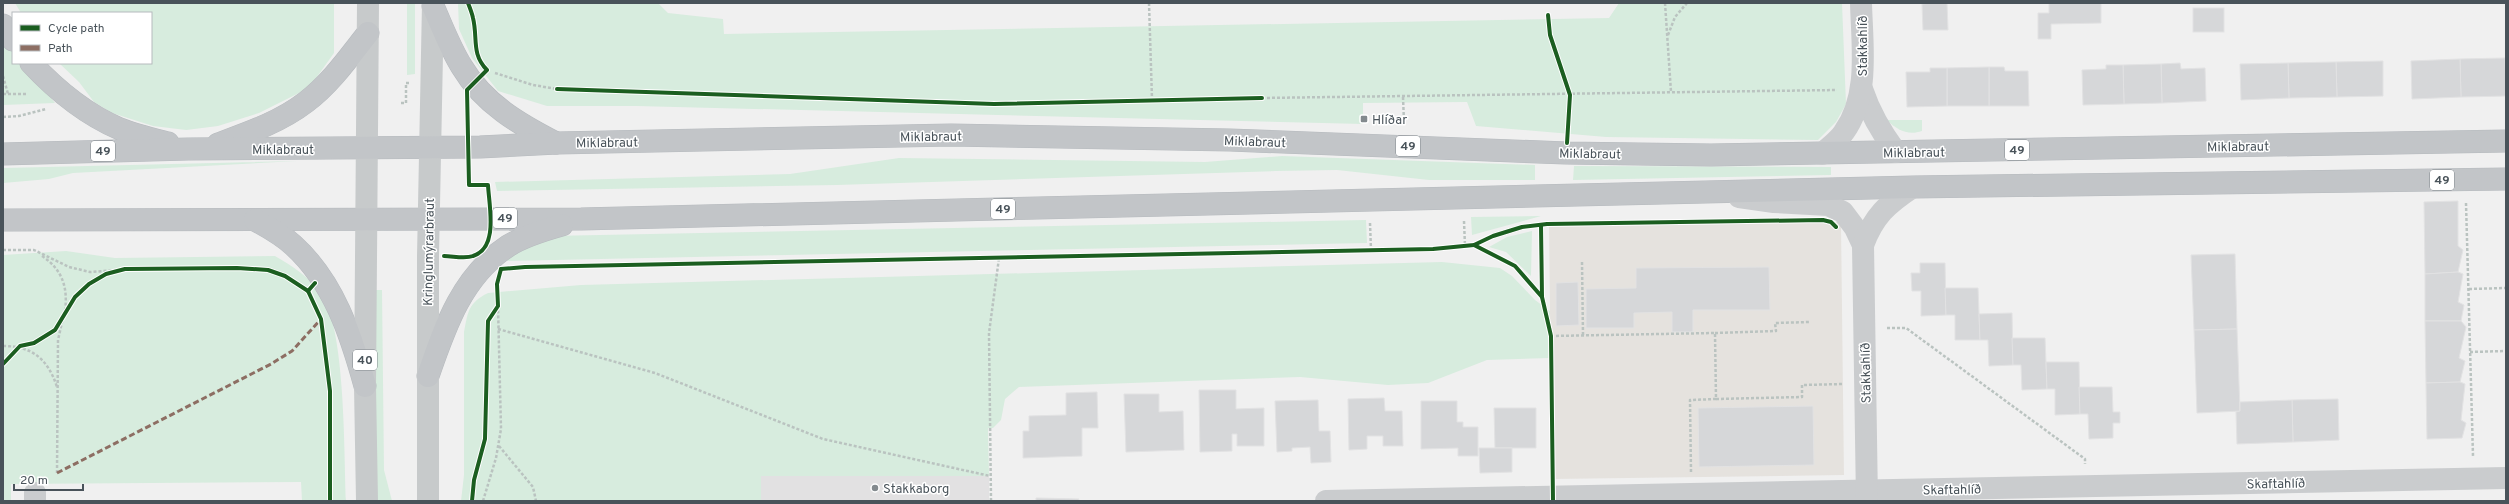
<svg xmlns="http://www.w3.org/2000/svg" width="2509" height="504" font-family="Overpass,sans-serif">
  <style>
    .commercial { fill: #e5e2de }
    .education { fill: #e2e1e2 }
    .green { fill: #d7ecde }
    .building { fill: #d6d7d9; stroke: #e2e2e3 }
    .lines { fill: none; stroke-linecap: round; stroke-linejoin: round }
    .trunk-casing { stroke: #b6babe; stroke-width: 23 }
    .path { stroke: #bac3c0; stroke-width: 2.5; stroke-dasharray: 3 2; stroke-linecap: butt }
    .minor { stroke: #caccce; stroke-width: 22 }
    .primary { stroke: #c7cacb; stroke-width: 22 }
    .trunk { stroke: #c2c5c8; stroke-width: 22 }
    .quiet { stroke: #8d6e63; stroke-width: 3; stroke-dasharray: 6 3; stroke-linecap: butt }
    .cycleway-casing { stroke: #fff; stroke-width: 6 }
    .cycleway { stroke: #1b5e20; stroke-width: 4 }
    .poi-dot { fill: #838a8e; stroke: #fff; stroke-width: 1.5 }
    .labels { text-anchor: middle; stroke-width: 3; stroke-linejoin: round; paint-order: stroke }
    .shield { fill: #fff; stroke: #80878c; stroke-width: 1 }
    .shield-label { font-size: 12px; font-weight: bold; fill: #49535a }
    .street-label { font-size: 13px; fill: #49535a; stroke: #fff }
    .poi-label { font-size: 13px; fill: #49535a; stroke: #fff; text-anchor: start }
  </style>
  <rect width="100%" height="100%" fill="#f0f0f0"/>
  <path class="commercial" d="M1841,222L1844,475L1552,479L1549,226Z"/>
  <rect class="education" x="761" y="476" width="228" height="25"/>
  <g class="green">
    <path d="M15,3H334V53L309,88L259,113L218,126L186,130L153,126L112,113L94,102L79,82L59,63H151V13H21Z"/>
    <path d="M407,3H415V74L407,75Z"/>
    <path d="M458,3H658L668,13L723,19L724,34L1609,18L1619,3H1842L1846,104L1836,122L1818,140L1606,137L1476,126L1467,102L1363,103V124L636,106H547L498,91L472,58L459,29Z"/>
    <path d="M3,39L13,51V63H23L55,103L3,105Z"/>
    <path d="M1887,120H1922V131C1908,136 1897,130 1887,120Z"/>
    <path d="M1282,156L1535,165V180H1429L1337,170L1276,171L837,185L497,191L495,182L790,174L899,158L1205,162Z"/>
    <path d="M297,161L73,173L49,179L3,183V168Z"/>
    <path d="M1574,166L1831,167V175L1573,180Z"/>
    <path d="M1541,216L1472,235L1471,217Z"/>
    <path d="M1366,220L1367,243L504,261L526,242L549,236Z"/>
    <path d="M1532,231L1531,276L1506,252L1489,247L1507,237Z"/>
    <path d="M66,251L115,258L275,256C292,266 308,276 320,292C346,324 344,456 346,501H302L301,482L11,484V501H3V255Z"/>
    <path d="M1442,262L1500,268L1512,276L1535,300L1550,311V358L1487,360L1428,383L1388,385L1300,377L1019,387L1005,399L1001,420L993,428H988L989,476H761V501H461L464,475V332C468,312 468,303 488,293L581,285Z"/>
    <path d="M371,290H382L384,470L392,501H377Z"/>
  </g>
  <g class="building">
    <path d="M1931,3H1947L1948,30H1923L1922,4Z"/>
    <path d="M2049,3H2101V23L2051,24V39H2038V13H2049Z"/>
    <rect x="2193" y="8" width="31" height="24"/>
    <path d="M2505,58H2506V96Z"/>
    <path d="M2505,58L2506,96L2461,97L2460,59Z"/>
    <path d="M2460,59L2461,97L2412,99L2411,61Z"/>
    <path d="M2383,61V96L2337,97L2336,62Z"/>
    <path d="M2336,62L2337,97L2289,98L2288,63Z"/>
    <path d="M2180,63L2181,69L2205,68L2206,101L2162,103L2161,64Z"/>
    <path d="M2288,63L2289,98L2241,100L2240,64Z"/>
    <path d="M2161,64L2162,103L2124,104L2123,65Z"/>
    <path d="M2106,65H2123L2124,104L2083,105L2082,70L2106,69Z"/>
    <path d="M1989,67H2004L2005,71H2028L2029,106H1989Z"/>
    <path d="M1989,67V106H1947V68Z"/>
    <path d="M1930,68H1947V106L1907,107L1906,72H1930Z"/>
    <path d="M2458,201V246L2463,250L2458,272L2425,274L2424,202Z"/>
    <path d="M2235,254L2237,329L2194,330L2191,255Z"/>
    <path d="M1920,263H1945L1946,315L1921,316V291H1912L1911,273H1920Z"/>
    <path d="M1769,267L1770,310H1693V332H1672V312L1634,313V328H1586V289L1636,288V268Z"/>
    <path d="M2458,272L2463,274L2458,302L2464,305L2461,321H2425V274Z"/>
    <path d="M1578,282L1579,325L1556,326V283Z"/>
    <path d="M1945,288H1978L1980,340H1955V315H1946Z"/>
    <path d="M2012,313L2013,365L1989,366L1988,340H1980L1979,314Z"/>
    <path d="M2425,321H2461L2466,327L2459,358L2465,361L2460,382L2426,383Z"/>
    <path d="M2237,329L2240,411L2197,413L2194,330Z"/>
    <path d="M2012,338H2045L2047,389L2022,390L2021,365H2013Z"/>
    <path d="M2046,362H2079L2080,414L2055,415V389H2047Z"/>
    <path d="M2460,382L2465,384L2461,420L2466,423L2462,438L2427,439L2426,383Z"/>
    <path d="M2079,387H2112L2113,412H2120V423H2113V438L2089,439L2088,414H2080Z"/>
    <path d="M1199,390H1236V409L1264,408V446H1237V434H1232V451L1200,452Z"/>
    <path d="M1097,392L1098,428H1082V456L1023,458V431H1029V416L1066,415V393Z"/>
    <path d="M1124,394H1159V412L1183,411L1184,450L1126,452Z"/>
    <path d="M1384,398L1385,411H1402L1403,446H1383V436H1367V449L1349,450L1348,399Z"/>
    <path d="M2338,399L2339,440L2293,442L2292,400Z"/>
    <path d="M1318,400L1319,431H1330L1331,462L1311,463L1310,447L1292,448V451L1277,452L1275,401Z"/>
    <path d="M2292,400L2293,442L2237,444L2236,412L2240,411V402Z"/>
    <path d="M1421,401H1457V422H1463V427H1478V456H1458V448L1421,449Z"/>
    <path d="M1813,406L1814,465L1699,467L1698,408Z"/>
    <path d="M1494,408H1536V448H1495Z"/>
    <path d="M1479,448H1512V472L1480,473Z"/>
    <path d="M1036,498L1079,499L1078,501H1036Z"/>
  </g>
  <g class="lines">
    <g class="trunk-casing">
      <g id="trunk">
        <path d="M433,6C442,26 450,48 462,67C484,104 519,124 556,143"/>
        <path d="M3,25L13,40"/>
        <path d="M31,63C57,91 85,114 120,129C135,135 152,139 168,143"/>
        <path d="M218,144C248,133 280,122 306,102C331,83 349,57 368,33"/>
        <path d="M3,154L188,149L480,147L557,143L951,135L1230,140L1566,153L1711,155L2506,141"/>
        <path d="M3,220L581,219L1913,187L2506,179"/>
        <path d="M255,220C268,227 282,235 293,245C334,282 351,335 365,386"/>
        <path d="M428,376C445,327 462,276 508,246C524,236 544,230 562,225"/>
      </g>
    </g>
    <g class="path">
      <path d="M1149,3L1152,99"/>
      <path d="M1665,3L1671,92"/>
      <path d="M474,18L475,40"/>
      <path d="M1668,35L1675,17L1687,3"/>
      <path d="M495,73L533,85L557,89"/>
      <path d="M3,76L8,94"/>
      <path d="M3,94H28"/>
      <path d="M1403,97L1404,122"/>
      <path d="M1262,98L1837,90"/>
      <path d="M401,103H406V83H410"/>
      <path d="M467,112L468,125"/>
      <path d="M3,117L19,116L46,109"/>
      <path d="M469,177V185H488V193"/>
      <path d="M2466,203L2473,456"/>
      <path d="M1464,221L1465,246"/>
      <path d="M1370,223L1371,250"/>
      <path d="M3,250H34L69,267L90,272L118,270"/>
      <path d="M42,256C63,270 68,288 65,311"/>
      <path d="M451,256H462"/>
      <path d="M1582,262L1583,335"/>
      <path d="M2469,289L2506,288"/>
      <path d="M1542,297L1551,336L1552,474"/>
      <path d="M1887,328H1906L2085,459V464"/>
      <path d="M498,329L655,373L823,439L990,476"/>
      <path d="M1715,333L1776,331L1775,323L1809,322"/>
      <path d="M1551,336L1715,333L1716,399L1690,400L1691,472"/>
      <path d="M3,346C32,346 48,359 57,387"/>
      <path d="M20,346C60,338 54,323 75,297C87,281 106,274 125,269"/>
      <path d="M2470,352L2506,351"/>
      <path d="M1716,399L1802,397V385L1843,384"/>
      <path d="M499,446L533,487L536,501"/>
      <path d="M57,473L58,340L63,318"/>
      <path d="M483,501L496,458L501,429L498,306"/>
      <path d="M991,501L989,333L999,258"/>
    </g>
    <g class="minor">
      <path d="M1862,89C1870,113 1881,132 1896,152"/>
      <path d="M1822,154C1829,147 1839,140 1844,132C1870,96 1862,45 1861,3"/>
      <path d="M1739,197L1774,202L1828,205L1843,212L1855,228L1863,245"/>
      <path d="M35,493V501"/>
      <path d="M1326,501L2506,478"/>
      <path d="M1867,501L1863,245C1874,216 1887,204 1913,187"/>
    </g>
    <g class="primary">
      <path d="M367,501L365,386L368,3"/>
      <path d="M428,501V256L433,3"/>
    </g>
    <use href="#trunk" class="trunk"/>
    <path class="quiet" d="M57,473L271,364L292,351L321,319"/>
    <g class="cycleway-casing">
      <g id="cycleway">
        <path d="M1548,15L1550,35L1570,95L1567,143"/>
        <path d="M557,89L994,104L1262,98"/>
        <path d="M1474,245L1515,266L1542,297L1541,225"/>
        <path d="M444,256C453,256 465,259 473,256C499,248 489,206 488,185H469L467,90L487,70C471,54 478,38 473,18C472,13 470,8 468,3"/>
        <path d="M501,269L525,267L1433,249L1474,245L1493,236L1522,227L1547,224L1823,220L1831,222L1836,227"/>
        <path d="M308,291L321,319L330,391V501"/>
        <path d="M1542,297L1551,336L1553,501"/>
        <path d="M3,364L20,346L34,343L55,330L75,297L89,284L106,274L125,269L237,268L268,270L285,276L308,291L315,283"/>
        <path d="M472,501L474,480L485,439L488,321L498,306L497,284L501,269"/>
      </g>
    </g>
    <use href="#cycleway" class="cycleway"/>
  </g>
  <g class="poi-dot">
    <rect x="1360" y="115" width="8" height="8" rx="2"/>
    <circle cx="875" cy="488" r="4"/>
  </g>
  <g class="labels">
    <g class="shield">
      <rect x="1396" y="136" width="24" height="20" rx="3"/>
      <rect x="2005" y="140" width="24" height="20" rx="3"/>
      <rect x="91" y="141" width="24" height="20" rx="3"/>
      <rect x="2430" y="170" width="24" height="20" rx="3"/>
      <rect x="991" y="199" width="24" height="20" rx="3"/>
      <rect x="493" y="208" width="24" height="20" rx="3"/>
      <rect x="353" y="350" width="24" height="20" rx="3"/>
    </g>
    <g class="shield-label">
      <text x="1408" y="150">49</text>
      <text x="2017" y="154">49</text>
      <text x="103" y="155">49</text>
      <text x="2442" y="184">49</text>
      <text x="1003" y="213">49</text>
      <text x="505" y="222">49</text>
      <text x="365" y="364">40</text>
    </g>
    <g class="street-label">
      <text transform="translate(1862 46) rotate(-90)" y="5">Stakkahlíð</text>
      <text transform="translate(931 136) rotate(-1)" y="5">Miklabraut</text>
      <text transform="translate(1255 141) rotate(2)" y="5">Miklabraut</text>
      <text transform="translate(607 142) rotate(-1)" y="5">Miklabraut</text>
      <text transform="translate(2238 146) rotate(-1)" y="5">Miklabraut</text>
      <text x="283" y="154">Miklabraut</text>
      <text transform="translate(1914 152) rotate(-1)" y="5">Miklabraut</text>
      <text transform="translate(1590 153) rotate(1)" y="5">Miklabraut</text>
      <text transform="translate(428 252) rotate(-89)" y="5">Kringlumýrarbraut</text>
      <text transform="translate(1865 373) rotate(-91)" y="5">Stakkahlíð</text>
      <text transform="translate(2276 483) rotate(-1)" y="5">Skaftahlíð</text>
      <text transform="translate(1952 489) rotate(-1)" y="5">Skaftahlíð</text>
    </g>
    <g class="poi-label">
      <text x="1372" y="124">Hlíðar</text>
      <text x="883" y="493">Stakkaborg</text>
    </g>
  </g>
  <rect width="2509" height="504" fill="none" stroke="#49535a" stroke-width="8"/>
  <rect x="12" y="12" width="140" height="52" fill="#ffffff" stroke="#b6babd"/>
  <rect x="20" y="25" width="20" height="6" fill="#1b5e20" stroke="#b6babd"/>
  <text x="48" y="32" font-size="12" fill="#49535a">Cycle path</text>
  <rect x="20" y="45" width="20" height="6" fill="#8d6e63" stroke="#b6babd"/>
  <text x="48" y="52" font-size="12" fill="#49535a">Path</text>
  <path d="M14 484v6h69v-6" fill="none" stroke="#49535a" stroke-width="2"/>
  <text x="20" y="484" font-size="12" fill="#49535a" stroke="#ffffff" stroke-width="3" paint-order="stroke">20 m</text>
</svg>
